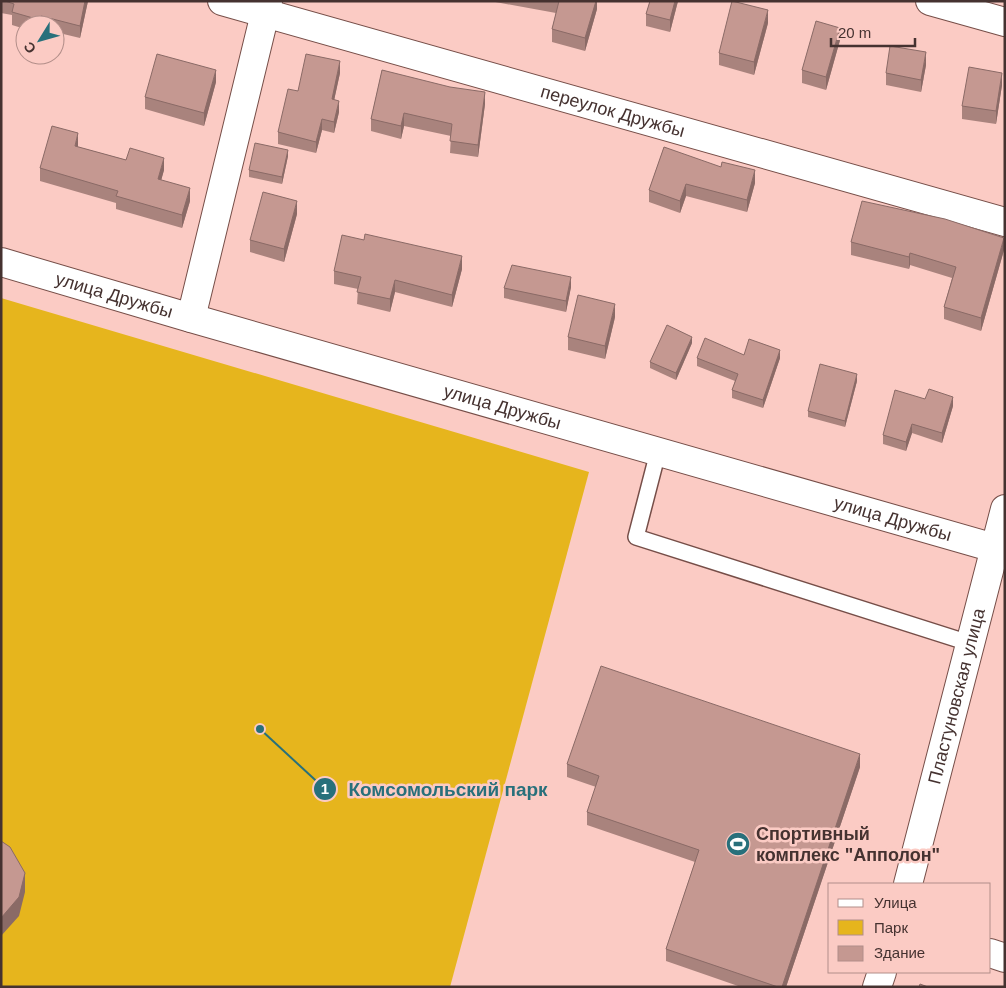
<svg xmlns="http://www.w3.org/2000/svg" width="1006" height="988" font-family="Helvetica,sans-serif">
  <style>
    .green { fill: #e6b51d }
    .lines { fill: none; stroke-linecap: round; stroke-linejoin: round }
    .lane-casing { stroke: #764e48; stroke-width: 18 }
    .street-casing { stroke: #764e48; stroke-width: 30 }
    .lane { stroke: #fff; stroke-width: 15 }
    .street { stroke: #fff; stroke-width: 28 }
    .wall { fill: #a9837d }
    .shaded-wall { fill: #8a6a66 }
    .building { fill: #c59891; stroke: #8a6a66 }
    .labels { text-anchor: middle; stroke-width: 5; stroke-linejoin: round; paint-order: stroke }
    .street-label { font-size: 18px; fill: #453230; stroke: #fbcbc4 }
    .poi-label { font-size: 18px; font-weight: bold; fill: #453230; stroke: #fbcbc4; text-anchor: start }
    .leader { fill: none; stroke: #28707b; stroke-width: 2 }
    .callout-dot { fill: #28707b; stroke: #fbcbc4; stroke-width: 2 }
    .mark-label { font-size: 15px; text-anchor: middle; font-weight: bold; fill: #fff }
    .callout-label { font-size: 19px; text-anchor: middle; font-weight: bold; fill: #28707b; stroke: #fbcbc4; stroke-width: 5; stroke-linejoin: round; paint-order: stroke }
  </style>
  <rect width="100%" height="100%" fill="#fbcbc4"/>
  <path class="green" d="M1,298L589,472L450,987H1Z"/>
  <g class="lines">
    <g class="lane-casing">
      <path id="lane" d="M658,452L636,537L969,643"/>
    </g>
    <g class="street-casing">
      <g id="street">
        <path id="s1" d="M222,1L1005,222"/>
        <path d="M930,1L1005,22"/>
        <path id="s2" d="M1,262L191,318L1005,551"/>
        <path d="M191,318L268,1"/>
        <path id="s3" d="M908,884L1005,509"/>
        <path d="M990,953L1005,958"/>
        <path d="M877,987L882,972"/>
      </g>
    </g>
    <use href="#lane" class="lane"/>
    <use href="#street" class="street"/>
  </g>
  <g class="wall">
    <path d="M1,1H88L80,38L55,32V25H25V29L12,25V15L1,13Z"/>
    <path d="M490,1H597V9L585,51L552,42V29L556,13Z"/>
    <path d="M650,1H678L670,32L646,26V14Z"/>
    <path d="M768,23L754,75L719,65V53Z"/>
    <path d="M840,40L826,90L802,83V70Z"/>
    <path d="M926,65L921,92L886,85V73Z"/>
    <path d="M382,70L485,104L478,157L450,153L451,136L404,126L401,139L371,131V119Z"/>
    <path d="M340,73L334,100L339,112L334,133L322,130L316,153L278,144V132L298,91Z"/>
    <path d="M216,82L204,126L145,109V97Z"/>
    <path d="M1002,85L996,124L962,119V106Z"/>
    <path d="M78,146V147L164,170L161,180L190,201L182,228L116,209V203L40,181V168Z"/>
    <path d="M664,147L755,183L747,212L686,196L680,213L649,202V190Z"/>
    <path d="M288,156L282,184L249,177V170Z"/>
    <path d="M297,214L284,262L250,252V240Z"/>
    <path d="M851,242L1004,250L981,331L944,319V307L952,278L910,265L909,269L851,255Z"/>
    <path d="M462,269L452,307L395,292L390,312L357,304L358,289L334,284V271Z"/>
    <path d="M571,287L566,312L504,298V288Z"/>
    <path d="M615,317L605,359L568,350V337Z"/>
    <path d="M692,343L676,380L650,368V362Z"/>
    <path d="M697,358H780L763,408L732,398V390L735,381L697,366Z"/>
    <path d="M857,381L845,427L808,417V411Z"/>
    <path d="M953,406L942,443L912,433L906,451L883,444V435Z"/>
    <path d="M567,764L860,767L786,987H741L666,961V949L695,862L587,825V812L596,787L567,777Z"/>
  </g>
  <g class="shaded-wall">
    <path d="M85,1H88L80,38V26Z"/>
    <path d="M596,1H597V9L585,51V38Z"/>
    <path d="M675,1H678L670,32V20Z"/>
    <path d="M768,10V23L754,75V62Z"/>
    <path d="M840,28V40L826,90V77Z"/>
    <path d="M926,52V65L921,92V80Z"/>
    <path d="M340,61V73L332,110V99Z"/>
    <path d="M216,70V82L204,126V113Z"/>
    <path d="M1002,73V85L996,124V111Z"/>
    <path d="M485,92V104L478,157V145Z"/>
    <path d="M339,101V112L334,133V122Z"/>
    <path d="M404,113V126L401,139V126Z"/>
    <path d="M322,119V130L316,153V142Z"/>
    <path d="M78,133V146L75,159V146Z"/>
    <path d="M288,150V156L282,184V177Z"/>
    <path d="M164,158V170L158,192V179Z"/>
    <path d="M755,170V183L747,212V200Z"/>
    <path d="M686,184V196L680,213V201Z"/>
    <path d="M190,188V201L182,228V215Z"/>
    <path d="M297,201V214L284,262V249Z"/>
    <path d="M1004,238V250L981,331V318Z"/>
    <path d="M910,253V265L909,269V257Z"/>
    <path d="M462,256V269L452,307V295Z"/>
    <path d="M571,277V287L566,312V301Z"/>
    <path d="M395,280V292L390,312V299Z"/>
    <path d="M615,304V317L605,359V346Z"/>
    <path d="M692,337V343L676,380V373Z"/>
    <path d="M780,350V358L763,408V400Z"/>
    <path d="M857,374V381L845,427V421Z"/>
    <path d="M953,397V406L942,443V433Z"/>
    <path d="M912,424V433L906,451V442Z"/>
    <path d="M860,754V767L786,987H782Z"/>
    <path d="M25,873V892L19,916L1,936V918Z"/>
  </g>
  <g class="building">
    <path d="M5,1H85L80,26L41,16L40,20L12,12L14,4Z"/>
    <path d="M559,1H596L585,38L552,29Z"/>
    <path d="M650,1H675L670,20L646,14Z"/>
    <path d="M732,1L768,10L754,62L719,53Z"/>
    <path d="M816,21L840,28L826,77L802,70Z"/>
    <path d="M890,46L926,52L921,80L886,73Z"/>
    <path d="M157,54L216,70L204,113L145,97Z"/>
    <path d="M306,54L340,61L332,99L339,101L334,122L322,119L316,142L278,132L288,89L298,91Z"/>
    <path d="M969,67L1002,73L996,111L962,106Z"/>
    <path d="M382,70L450,87L485,92L478,145L450,141L452,124L404,113L401,126L371,119Z"/>
    <path d="M52,126L78,133L75,146L126,160L130,148L164,158L158,179L190,188L182,215L116,196L118,191L40,168Z"/>
    <path d="M255,143L288,150L282,177L249,170Z"/>
    <path d="M664,147L721,167L722,162L755,170L747,200L686,184L680,201L649,190Z"/>
    <path d="M263,192L297,201L284,249L250,240Z"/>
    <path d="M862,201L945,219L1004,238L981,318L944,307L956,267L910,253L909,257L851,242Z"/>
    <path d="M365,234L462,256L452,295L395,280L390,299L357,292L361,277L334,271L342,235L364,240Z"/>
    <path d="M512,265L571,277L566,301L504,288Z"/>
    <path d="M578,295L615,304L605,346L568,337Z"/>
    <path d="M667,325L692,337L676,373L650,362Z"/>
    <path d="M705,338L744,355L749,339L780,350L763,400L732,390L738,374L697,358Z"/>
    <path d="M820,364L857,374L845,421L808,411Z"/>
    <path d="M929,389L953,397L942,433L912,424L906,442L883,435L895,390L925,399Z"/>
    <path d="M601,666L860,754L782,987H778L666,949L699,850L587,812L599,776L567,764Z"/>
    <path d="M1,841L10,847L25,873L19,897L1,918Z"/>
    <path d="M920,984L928,987H919Z"/>
  </g>
  <defs>
    <g id="stadium-disc" transform="scale(1.25)"><circle r="9.5" fill="#28707b" stroke="#fbcbc4"/><path d="M0-5a6.5 5 0 1 0 0 10a6.5 5 0 1 0 0-10ZM-3.5-1.8h7v3.6h-7Z" fill="#fff"/></g>
  </defs>
  <g fill-rule="evenodd">
    <use href="#stadium-disc" x="738" y="844"/>
  </g>
  <g class="labels">
    <g class="street-label">
      <text dy="6" stroke="none"><textPath href="#s1" startOffset="406">переулок Дружбы</textPath></text>
      <text dy="6" stroke="none"><textPath href="#s2" startOffset="118">улица Дружбы</textPath></text>
      <text dy="6" stroke="none"><textPath href="#s2" startOffset="522">улица Дружбы</textPath></text>
      <text dy="6" stroke="none"><textPath href="#s2" startOffset="928">улица Дружбы</textPath></text>
      <text dy="6" stroke="none"><textPath href="#s3" startOffset="194">Пластуновская улица</textPath></text>
    </g>
    <g class="poi-label">
      <text x="756" y="840">Спортивный<tspan x="756" dy="21">комплекс "Апполон"</tspan></text>
    </g>
  </g>
  <path class="leader" d="M260 729L325 789"/>
  <g class="callout-dot">
    <circle cx="260" cy="729" r="5"/>
    <circle cx="325" cy="789" r="12"/>
  </g>
  <g class="mark-label">
    <text x="325" y="794">1</text>
  </g>
  <g class="callout-label">
    <text x="448" y="796">Комсомольский парк</text>
  </g>
  <rect width="1006" height="988" fill="none" stroke="#453230" stroke-width="5"/>
  <rect x="828" y="883" width="162" height="90" fill="#fbcbc4" stroke="#b28e89"/>
  <rect x="838" y="899" width="25" height="8" fill="#ffffff" stroke="#b28e89"/>
  <text x="874" y="908" font-size="15" fill="#453230">Улица</text>
  <rect x="838" y="920" width="25" height="15" fill="#e6b51d" stroke="#b28e89"/>
  <text x="874" y="933" font-size="15" fill="#453230">Парк</text>
  <rect x="838" y="946" width="25" height="15" fill="#c59891" stroke="#b28e89"/>
  <text x="874" y="958" font-size="15" fill="#453230">Здание</text>
  <g transform="translate(40 40) rotate(233)"><circle r="24" fill="#fbcbc4" stroke="#b28e89"/>
  <path d="M0-4L9 19L0 12L-9 19Z" fill="#28707b"/>
  <text y="-8" font-size="14" font-weight="bold" text-anchor="middle" fill="#453230">С</text>
  </g>
  <path d="M831 38v8h84v-8" fill="none" stroke="#453230" stroke-width="2.5"/>
  <text x="838" y="38" font-size="15" fill="#453230" stroke="#fbcbc4" stroke-width="4" paint-order="stroke">20 m</text>
</svg>
